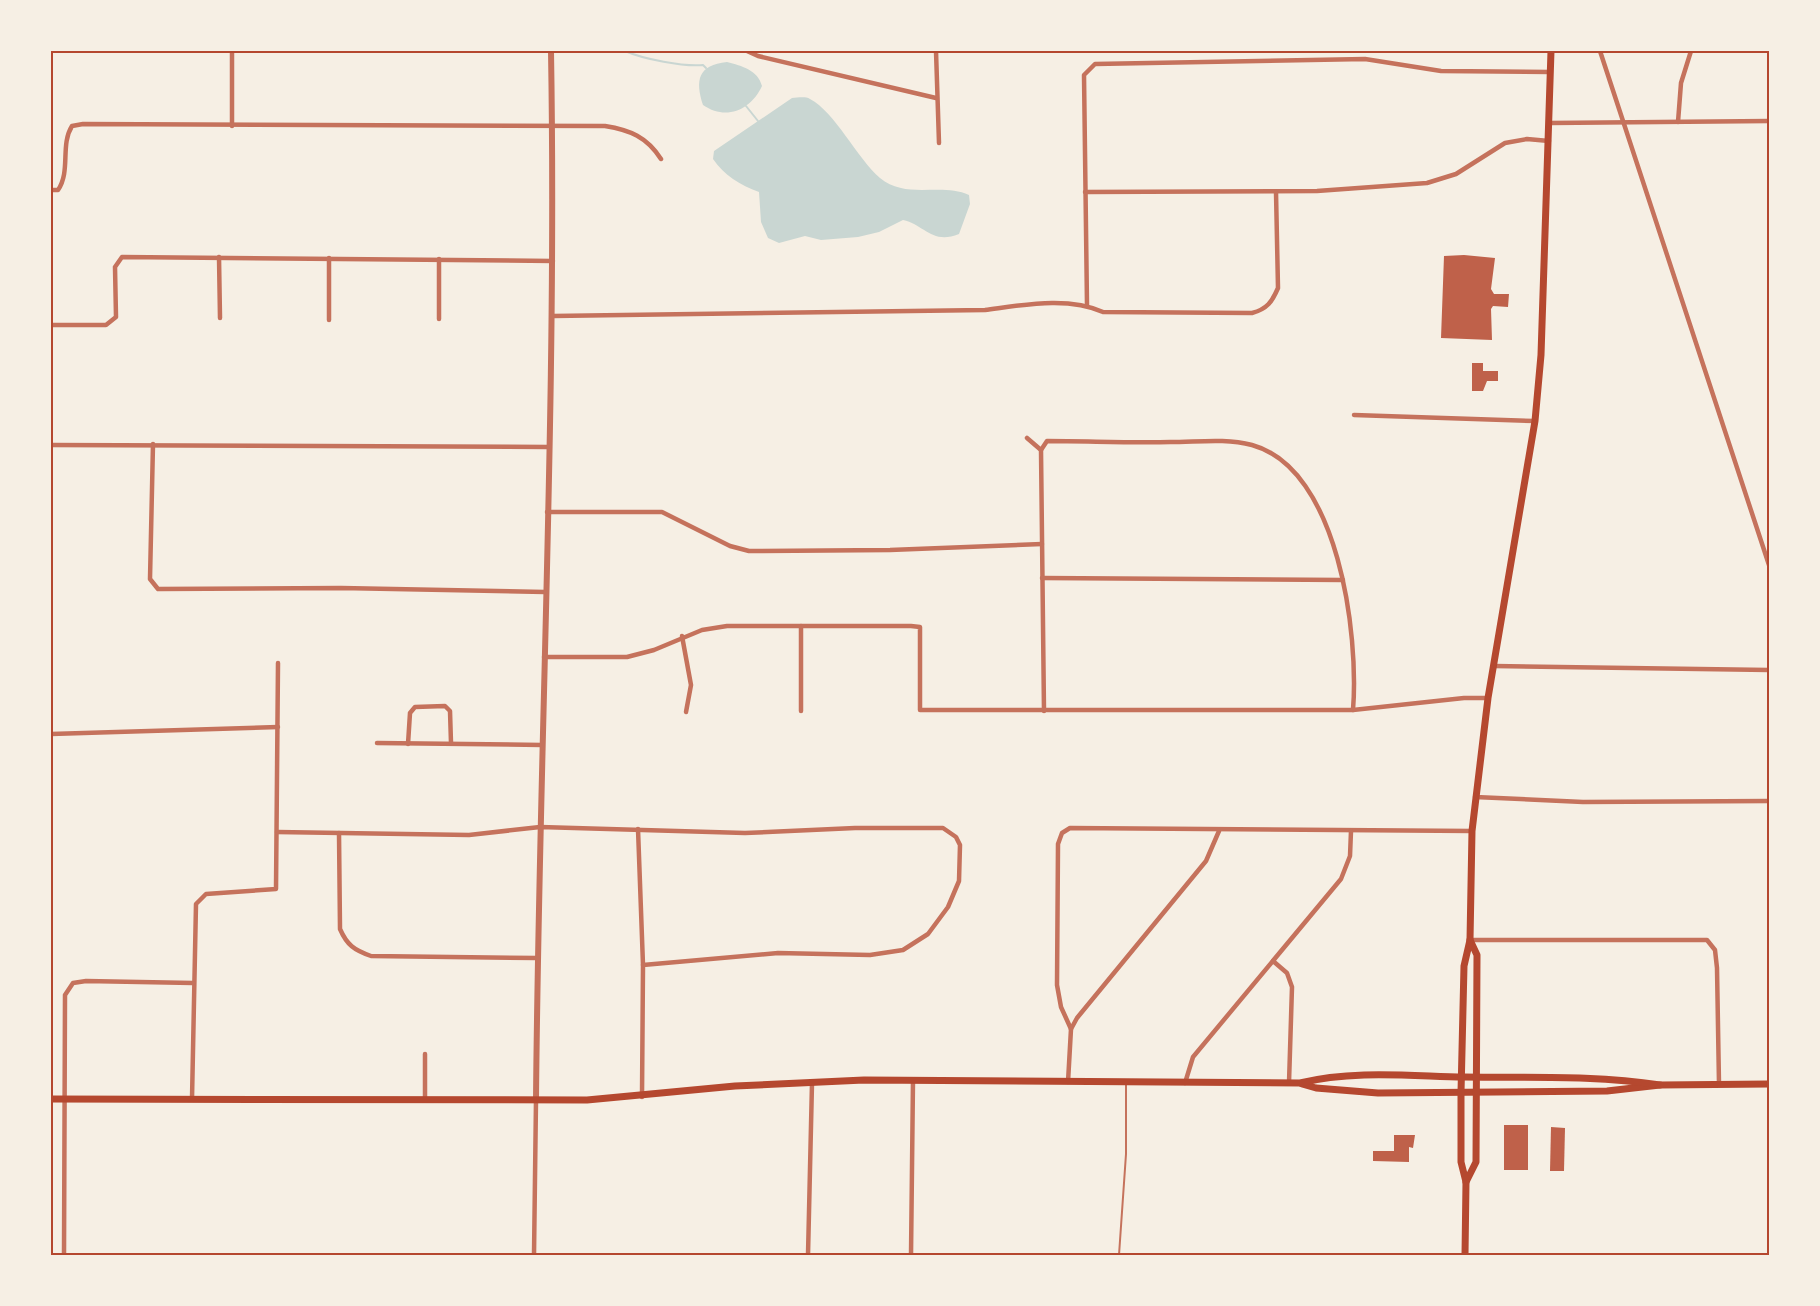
<svg xmlns="http://www.w3.org/2000/svg" width="1820" height="1306" font-family="Bitter,serif">
  <style>
    .water { fill: #c9d6d2 }
    .lines { fill: none; stroke-linecap: round; stroke-linejoin: round }
    .stream { stroke: #c9d6d2; stroke-width: 2 }
    .building { fill: #bf614a }
    .service { stroke: #c5725c; stroke-width: 2 }
    .minor { stroke: #c5725c; stroke-width: 4.5 }
    .tertiary { stroke: #c5725c; stroke-width: 6 }
    .secondary { stroke: #b5482f; stroke-width: 7 }
    .neatline { fill: none; stroke: #b5482f; stroke-width: 2 }
  </style>
  <rect width="100%" height="100%" fill="#f6efe4"/>
  <g class="water">
    <path d="M727,62C742,66 758,70 762,86C751,110 726,121 703,105C695,80 698,65 727,62Z"/>
    <path d="M792,98C797,98 805,96 810,99C835,112 857,158 880,178C906,200 942,182 969,195L970,204L959,234C932,245 925,225 903,220L879,232L858,237L821,240L805,236L779,243L768,238L761,222L759,192C740,185 724,175 713,159L714,151Z"/>
  </g>
  <g class="lines">
    <g class="stream">
      <path d="M625,51C643,59 684,67 703,65L706,68"/>
      <path d="M746,106L758,121"/>
    </g>
  </g>
  <g class="building">
    <path d="M1464,255L1495,258L1491,289L1494,294H1509L1508,307L1493,306L1491,309L1492,340L1441,338L1444,256Z"/>
    <path d="M1472,363H1483V371H1498V381H1487L1483,391H1472Z"/>
    <rect x="1504" y="1125" width="24" height="45"/>
    <path d="M1551,1127L1565,1128L1564,1171H1550Z"/>
    <path d="M1394,1135H1415L1413,1148L1409,1147V1162L1373,1161V1151H1394Z"/>
  </g>
  <g class="lines">
    <path class="service" d="M1119,1255L1126,1154V1084"/>
    <g class="minor">
      <path d="M747,51L758,56L936,98"/>
      <path d="M936,51L939,143"/>
      <path d="M1600,51L1769,565"/>
      <path d="M1678,122L1681,83L1691,51"/>
      <path d="M1550,123L1769,121"/>
      <path d="M232,126V51"/>
      <path d="M51,190H58C71,171 60,145 72,126L83,124L605,126C630,130 647,137 661,159"/>
      <path d="M1085,192L1317,191L1427,183L1456,174L1505,143L1527,139L1549,141"/>
      <path d="M219,257L220,318"/>
      <path d="M329,258V320"/>
      <path d="M1087,305L1084,75L1095,64L1365,59L1441,71L1550,72"/>
      <path d="M553,316L985,310C1023,305 1068,296 1103,312L1252,313C1267,309 1272,302 1278,288L1276,192"/>
      <path d="M439,319V259"/>
      <path d="M51,325H106L116,317L115,267L122,257L553,261"/>
      <path d="M1354,415L1535,421"/>
      <path d="M1027,438L1041,450L1044,711"/>
      <path d="M153,444L150,579L158,589L341,588L545,592"/>
      <path d="M51,445L548,447"/>
      <path d="M1041,450L1047,441C1088,441 1129,443 1170,442C1198,442 1225,438 1252,445C1339,469 1359,635 1353,710"/>
      <path d="M547,512H662L730,546L749,551L890,550L1042,544"/>
      <path d="M1042,578L1343,580"/>
      <path d="M801,626V711"/>
      <path d="M682,636L691,685L686,712"/>
      <path d="M544,657H627L654,650L702,630L727,626H911L920,627V710H1353L1464,698H1488"/>
      <path d="M1494,666L1769,670"/>
      <path d="M51,734L278,727"/>
      <path d="M377,743L542,745"/>
      <path d="M408,744L410,713L415,707L445,706L450,711L451,743"/>
      <path d="M1475,797L1583,802L1769,801"/>
      <path d="M638,829L643,965L642,1097"/>
      <path d="M277,832L469,835L540,827L745,833L855,828H943L956,837L960,845L959,881L948,907L928,934L903,950L870,955L778,953L643,965"/>
      <path d="M339,833L340,929C347,945 354,950 371,956L537,958"/>
      <path d="M1470,940H1707L1715,950L1717,968L1719,1084"/>
      <path d="M1273,961L1287,973L1292,987L1289,1083"/>
      <path d="M1071,1029L1077,1018L1206,861L1219,831"/>
      <path d="M425,1054V1100"/>
      <path d="M1068,1082L1071,1029L1061,1007L1057,985L1058,844L1062,833L1070,828L1472,831"/>
      <path d="M1185,1083L1193,1057L1341,879L1350,856L1351,831"/>
      <path d="M192,1099L196,904L206,894L276,889L278,663"/>
      <path d="M64,1255L65,995L73,983L86,981L193,983"/>
      <path d="M534,1255L536,1100"/>
      <path d="M808,1255L812,1083"/>
      <path d="M911,1255L913,1080"/>
    </g>
    <path class="tertiary" d="M536,1100C539,750 557,401 551,51"/>
    <g class="secondary">
      <path d="M1302,1084L1316,1088L1378,1093L1607,1091L1660,1085L1769,1084"/>
      <path d="M51,1099L587,1100L735,1086L864,1080L1300,1083C1353,1070 1409,1076 1464,1077C1529,1078 1595,1075 1660,1085"/>
      <path d="M1466,1182L1476,1162L1477,955L1470,940"/>
      <path d="M1465,1255L1466,1182L1461,1162V1093L1464,966L1470,940L1472,831L1488,698L1535,421L1541,355L1551,51"/>
    </g>
  </g>
  <rect width="1820" height="1306" fill="none" stroke="#f6efe4" stroke-width="105"/>
  <rect x="52" y="52" width="1716" height="1202" class="neatline"/>
</svg>
